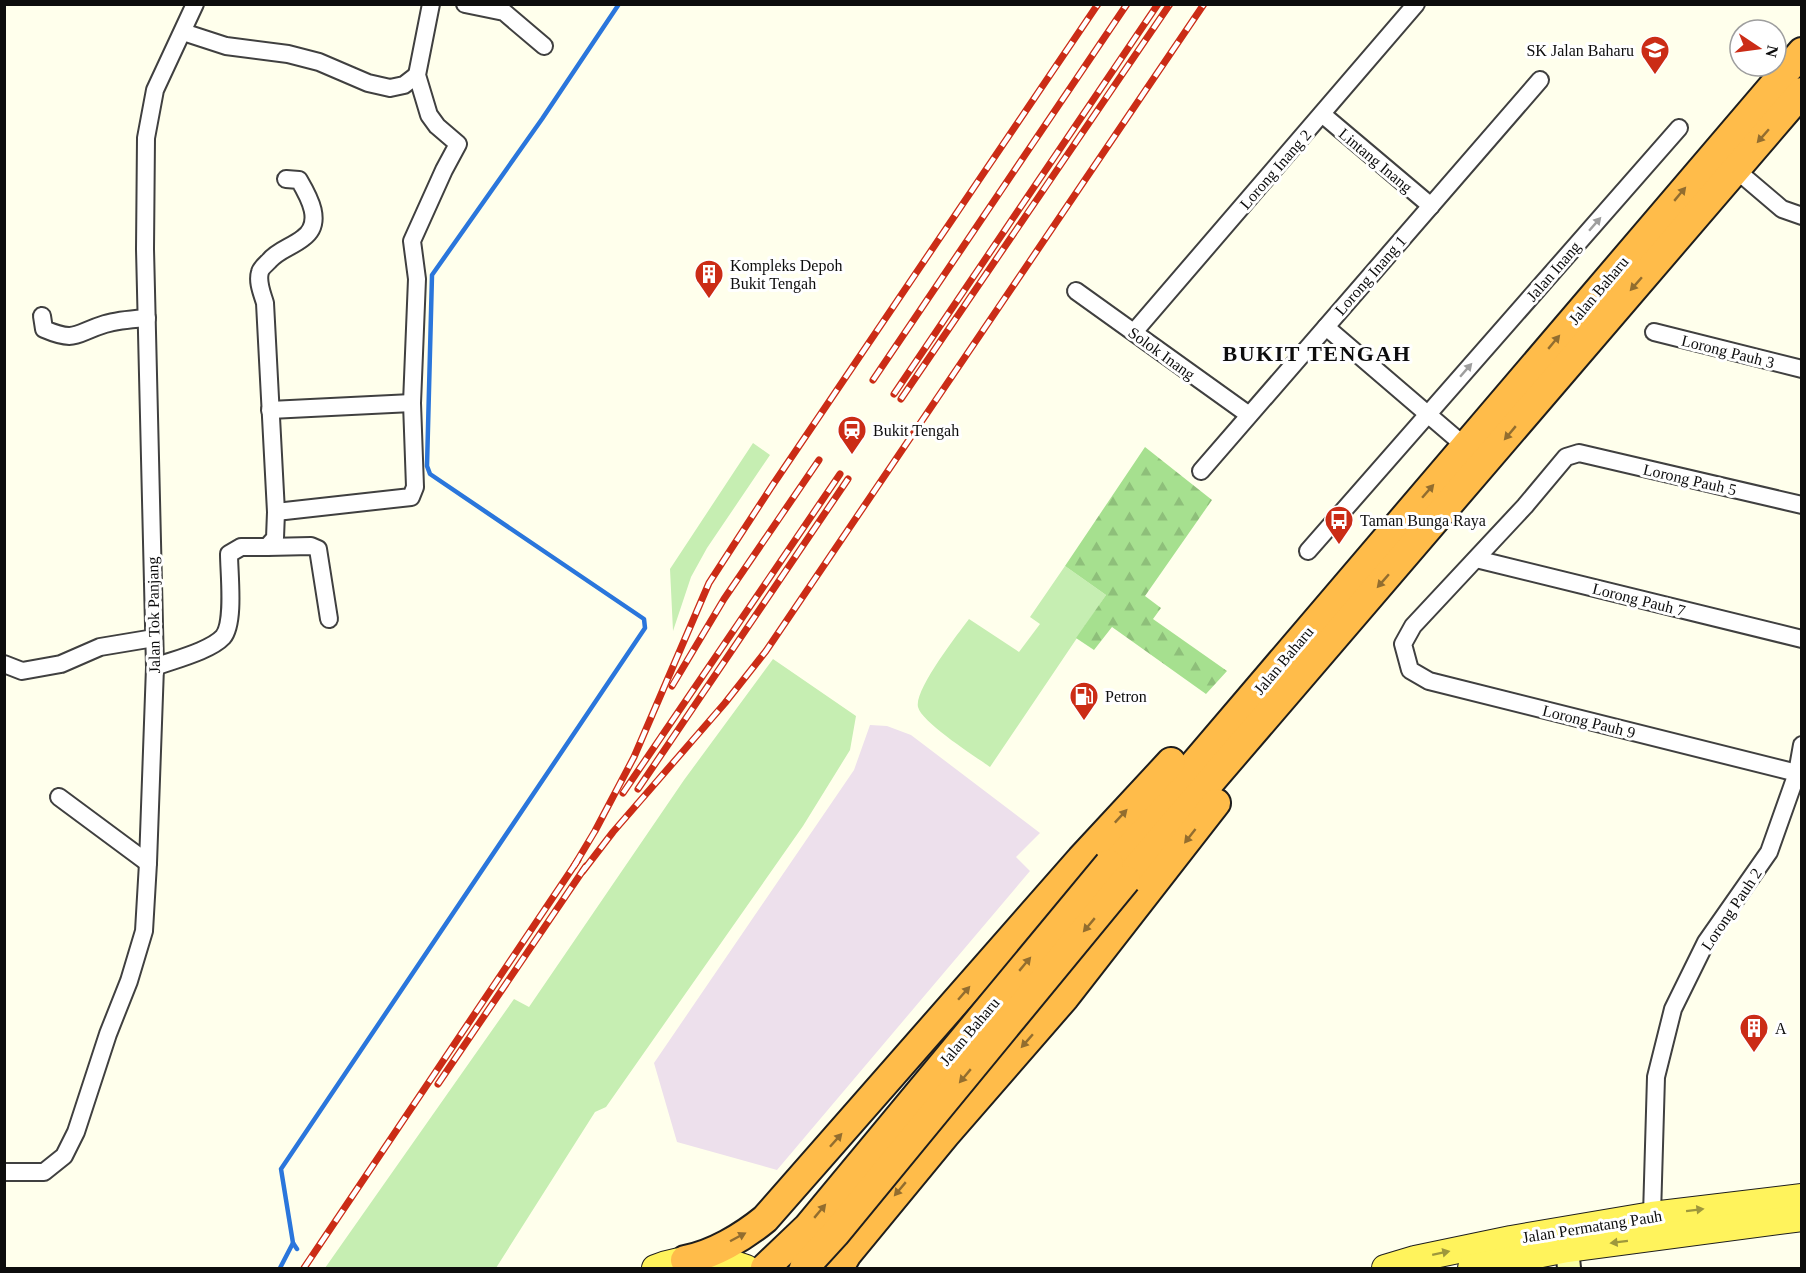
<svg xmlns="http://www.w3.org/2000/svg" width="1806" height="1273" font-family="Georgia,serif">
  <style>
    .industrial { fill: #ede0ec }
    .grass { fill: #c6eeb2 }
    .forest { fill: url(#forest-firs) }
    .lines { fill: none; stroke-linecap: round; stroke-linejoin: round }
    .stream { stroke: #2a76dc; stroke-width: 4.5 }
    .street-casing { stroke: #404040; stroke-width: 20 }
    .secondary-casing { stroke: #2f2f2f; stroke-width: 26 }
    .primary-casing { stroke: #1e1e1e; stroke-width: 28 }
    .highway-casing { stroke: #1e1e1e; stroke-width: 32 }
    .street { stroke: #fff; stroke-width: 16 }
    .secondary { stroke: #faffa7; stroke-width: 22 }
    .primary { stroke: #fff35c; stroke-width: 26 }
    .highway { stroke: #ffbc4a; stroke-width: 28 }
    .rail-casing { stroke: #cb2c16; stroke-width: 7 }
    .rail { stroke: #fff; stroke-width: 4.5; stroke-dasharray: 14; stroke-linecap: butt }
    .highway-bridge-casing { stroke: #1e1e1e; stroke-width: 32; stroke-linecap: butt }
    .highway-bridge { stroke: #ffbc4a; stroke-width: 28 }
    .oneway { fill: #926d2f }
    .oneway2 { fill: #9e9e9e }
    .oneway3 { fill: #9e973c }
    .labels { text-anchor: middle; stroke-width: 6; stroke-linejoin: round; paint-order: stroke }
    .poi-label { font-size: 16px; fill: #0d0d0d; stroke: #fff; text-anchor: start }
    .street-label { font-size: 16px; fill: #0d0d0d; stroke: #fff }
    .district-label { font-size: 22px; font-weight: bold; letter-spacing: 1.5px; fill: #0d0d0d; stroke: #fff }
  </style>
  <defs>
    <pattern id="forest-firs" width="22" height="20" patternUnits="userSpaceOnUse" patternTransform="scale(1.5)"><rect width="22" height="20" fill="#a6e08f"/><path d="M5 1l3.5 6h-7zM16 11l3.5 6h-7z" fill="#8ebf7a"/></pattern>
  </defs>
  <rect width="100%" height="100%" fill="#ffffec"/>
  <path class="industrial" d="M870,725L887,726L911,735L1040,833L1016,857L1030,871L777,1170L677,1142L654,1063L854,770Z"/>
  <g class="grass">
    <path d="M753,443L770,455L707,548L691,577L673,631L670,569Z"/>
    <path d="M1065,566L1106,595L990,767C975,756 922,723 918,707C914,690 957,635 969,619L1019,652L1040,624L1030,617Z"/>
    <path d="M773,659L856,716L850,750L803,826L606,1107L595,1112L496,1268H325L514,999L529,1007L684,780Z"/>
  </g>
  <path class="forest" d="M1145,447L1212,500L1145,596L1161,608L1153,619L1227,671L1206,694L1112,627L1094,650L1076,638L1106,595L1065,566Z"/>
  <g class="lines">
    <g class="stream">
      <path d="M297,1249L293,1243L281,1169L645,628L644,619L430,474L427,466L432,275L542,119L619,4"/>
      <path d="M280,1268L293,1243"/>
    </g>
    <g class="street-casing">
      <g id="street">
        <path d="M465,4L504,12L544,46"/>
        <path d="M183,32L226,46L288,54L319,62L368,83L390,88L404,85L417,75"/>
        <path d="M1322,114L1431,206"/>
        <path d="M1735,169L1782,209L1802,216"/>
        <path d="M1076,291L1249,415"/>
        <path d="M42,316L44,329C77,343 75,333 105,324C118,320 134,319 147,318"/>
        <path d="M1326,327L1466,447"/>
        <path d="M1134,332L1416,4"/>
        <path d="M1654,332L1802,369"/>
        <path d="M270,410L412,403"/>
        <path d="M1201,471L1540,80"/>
        <path d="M276,512L411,497L415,487L412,403L417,279L412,241L444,170L458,144L437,126L429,115L417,75L431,4"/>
        <path d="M267,547L311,546L318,549L329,619"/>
        <path d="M1308,551L1679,128"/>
        <path d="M1476,559L1802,639"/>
        <path d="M4,664L22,671L61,664L100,647L154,638"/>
        <path d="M155,667C173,660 210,651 223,637C235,623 229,573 229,554L241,547H267L275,538L276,512L265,303C262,293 257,282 260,272C261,268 266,264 269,261C278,250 292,247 303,238C324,223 309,197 299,180L286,179"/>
        <path d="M1797,773L1429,681L1410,670L1403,644L1413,626L1525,506L1566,457L1579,453L1802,505"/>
        <path d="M59,797L148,863"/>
        <path d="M4,1172H44L64,1156L76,1132L108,1034L129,981L144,931L148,863L155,667L145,249L146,138L155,90L195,4"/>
        <path d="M1652,1215L1656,1077L1673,1009L1706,942L1769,852L1797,773L1802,745"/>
      </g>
    </g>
    <g class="secondary-casing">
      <path id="secondary" d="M1567,1249L1569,1268"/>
    </g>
    <g class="primary-casing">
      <g id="primary">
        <path d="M655,1268C685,1256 716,1257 746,1268"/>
        <path d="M1385,1268L1415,1259L1511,1239L1652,1215L1802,1197"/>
        <path d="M1471,1268L1567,1249L1802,1218"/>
      </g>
    </g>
    <g class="highway-casing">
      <g id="highway">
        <path d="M1109,864L1802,52"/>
        <path d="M1126,880L1802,92"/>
        <path d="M685,1260C713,1255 743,1237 765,1219L1081,859L1171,762"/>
        <path d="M839,1268L847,1254L945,1135L1065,997L1216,803"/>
      </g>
    </g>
    <use href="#street" class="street"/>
    <use href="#secondary" class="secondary"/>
    <use href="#primary" class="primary"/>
    <use href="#highway" class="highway"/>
    <g class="rail-casing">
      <g id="rail">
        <path d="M873,380L1127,4"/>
        <path d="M894,394L1158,4"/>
        <path d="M901,399L1170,4"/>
        <path d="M672,686L724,599L819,460"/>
        <path d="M638,789L848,479"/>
        <path d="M623,793L840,474"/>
        <path d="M574,866L595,831L634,757L709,583L772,486L1098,4"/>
        <path d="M583,871L613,832L725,703L766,651L1204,4"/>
        <path d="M438,1084L586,866"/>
        <path d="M304,1268L578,860"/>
      </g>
    </g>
    <use href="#rail" class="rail"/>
    <g class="highway-bridge-casing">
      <g id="highway-bridge">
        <path d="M765,1268L808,1227L1109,864"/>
        <path d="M804,1268L835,1234L1126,880"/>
      </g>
    </g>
    <use href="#highway-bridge" class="highway-bridge"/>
  </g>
  <defs><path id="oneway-solid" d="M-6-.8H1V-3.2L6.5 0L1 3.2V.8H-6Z" transform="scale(1.5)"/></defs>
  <g class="oneway">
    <use href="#oneway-solid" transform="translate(1763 136) rotate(131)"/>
    <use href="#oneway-solid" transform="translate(1680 194) rotate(-50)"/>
    <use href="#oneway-solid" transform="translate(1636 284) rotate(131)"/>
    <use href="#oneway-solid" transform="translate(1554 342) rotate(-50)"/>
    <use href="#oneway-solid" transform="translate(1510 433) rotate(130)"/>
    <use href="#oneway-solid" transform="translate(1428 491) rotate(-49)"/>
    <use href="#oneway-solid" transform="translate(1383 581) rotate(131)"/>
    <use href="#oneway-solid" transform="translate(1121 816) rotate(-47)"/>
    <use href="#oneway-solid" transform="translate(1190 836) rotate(128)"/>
    <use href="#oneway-solid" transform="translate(1089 925) rotate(130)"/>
    <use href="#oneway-solid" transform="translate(1025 964) rotate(-50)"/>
    <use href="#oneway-solid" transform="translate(964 993) rotate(-49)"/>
    <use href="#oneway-solid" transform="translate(1027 1041) rotate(131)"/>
    <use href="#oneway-solid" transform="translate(965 1076) rotate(130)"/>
    <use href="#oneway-solid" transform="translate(836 1140) rotate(-48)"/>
    <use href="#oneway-solid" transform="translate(900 1189) rotate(130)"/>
    <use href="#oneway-solid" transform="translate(820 1211) rotate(-50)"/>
    <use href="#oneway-solid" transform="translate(738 1237) rotate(-28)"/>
  </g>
  <g class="oneway2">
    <use href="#oneway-solid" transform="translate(1595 224) rotate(-49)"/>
    <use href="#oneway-solid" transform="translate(1466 370) rotate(-49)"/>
  </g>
  <g class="oneway3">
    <use href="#oneway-solid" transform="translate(1695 1210) rotate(-7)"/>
    <use href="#oneway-solid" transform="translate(1619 1242) rotate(173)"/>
    <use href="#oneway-solid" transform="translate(1441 1253) rotate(-12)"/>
  </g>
  <defs>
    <g id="school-pin" transform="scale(1.5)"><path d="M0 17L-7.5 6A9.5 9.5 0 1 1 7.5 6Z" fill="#cb2c16" stroke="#fff"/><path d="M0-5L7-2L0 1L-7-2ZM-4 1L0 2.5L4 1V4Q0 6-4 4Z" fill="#fff"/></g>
    <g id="building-pin" transform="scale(1.5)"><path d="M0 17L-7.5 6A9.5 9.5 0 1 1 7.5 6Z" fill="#cb2c16" stroke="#fff"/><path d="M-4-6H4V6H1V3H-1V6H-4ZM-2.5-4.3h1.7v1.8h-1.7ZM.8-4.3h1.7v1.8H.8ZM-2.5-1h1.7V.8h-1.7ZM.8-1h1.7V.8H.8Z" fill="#fff"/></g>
    <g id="station-pin" transform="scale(1.5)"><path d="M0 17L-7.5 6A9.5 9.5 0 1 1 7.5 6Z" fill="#cb2c16" stroke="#fff"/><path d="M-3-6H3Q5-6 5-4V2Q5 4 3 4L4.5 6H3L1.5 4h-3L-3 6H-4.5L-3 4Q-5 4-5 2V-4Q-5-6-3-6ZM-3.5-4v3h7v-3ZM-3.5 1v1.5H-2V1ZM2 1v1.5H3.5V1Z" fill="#fff"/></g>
    <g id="bus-pin" transform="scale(1.5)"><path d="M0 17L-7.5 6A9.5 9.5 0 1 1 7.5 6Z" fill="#cb2c16" stroke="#fff"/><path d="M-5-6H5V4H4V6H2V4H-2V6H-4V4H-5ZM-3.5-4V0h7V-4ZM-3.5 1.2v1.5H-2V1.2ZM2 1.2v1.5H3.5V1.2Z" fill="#fff"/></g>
    <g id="fuel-pin" transform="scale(1.5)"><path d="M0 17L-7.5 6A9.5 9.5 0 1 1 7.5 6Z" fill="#cb2c16" stroke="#fff"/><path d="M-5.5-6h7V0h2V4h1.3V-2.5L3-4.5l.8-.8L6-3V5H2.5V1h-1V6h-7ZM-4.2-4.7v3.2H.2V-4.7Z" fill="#fff"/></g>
  </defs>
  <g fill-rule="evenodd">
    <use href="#school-pin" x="1655" y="50"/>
    <use href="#building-pin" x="709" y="274"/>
    <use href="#station-pin" x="852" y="430"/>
    <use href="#bus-pin" x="1339" y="520"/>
    <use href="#fuel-pin" x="1084" y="696"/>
    <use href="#building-pin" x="1754" y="1028"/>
  </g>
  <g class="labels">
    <g class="poi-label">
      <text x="1634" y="56" text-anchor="end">SK Jalan Baharu</text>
      <text x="730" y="271">Kompleks Depoh<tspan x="730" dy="18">Bukit Tengah</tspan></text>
      <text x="873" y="436">Bukit Tengah</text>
      <text x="1360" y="526">Taman Bunga Raya</text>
      <text x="1105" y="702">Petron</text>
      <text x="1775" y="1034">A</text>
    </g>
    <g class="street-label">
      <text transform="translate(1376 160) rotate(40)" y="6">Lintang Inang</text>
      <text transform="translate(1275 169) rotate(-49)" y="6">Lorong Inang 2</text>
      <text transform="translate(1553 271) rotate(-49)" y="6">Jalan Inang</text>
      <text transform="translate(1370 275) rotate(-49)" y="6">Lorong Inang 1</text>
      <text transform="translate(1598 290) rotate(-50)" y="6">Jalan Baharu</text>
      <text transform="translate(1728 351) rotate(14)" y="6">Lorong Pauh 3</text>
      <text transform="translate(1162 353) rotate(36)" y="6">Solok Inang</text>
      <text transform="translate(1690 479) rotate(13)" y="6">Lorong Pauh 5</text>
      <text transform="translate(1639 599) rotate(14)" y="6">Lorong Pauh 7</text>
      <text transform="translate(153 615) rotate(-91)" y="6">Jalan Tok Panjang</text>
      <text transform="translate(1283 660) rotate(-50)" y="6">Jalan Baharu</text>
      <text transform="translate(1589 721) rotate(14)" y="6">Lorong Pauh 9</text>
      <text transform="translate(1731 909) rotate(-56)" y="6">Lorong Pauh 2</text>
      <text transform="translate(969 1031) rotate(-50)" y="6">Jalan Baharu</text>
      <text transform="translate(1592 1226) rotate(-9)" y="6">Jalan Permatang Pauh</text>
    </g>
    <g class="district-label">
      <text x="1317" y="361">BUKIT TENGAH</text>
    </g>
  </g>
  <rect width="1806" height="1273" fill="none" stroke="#0d0d0d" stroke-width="12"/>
  <g transform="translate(1758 48) rotate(103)"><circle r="28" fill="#ffffff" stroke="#9e9e9e" stroke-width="1.5"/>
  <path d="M0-4.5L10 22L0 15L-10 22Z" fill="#cb2c16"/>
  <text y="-9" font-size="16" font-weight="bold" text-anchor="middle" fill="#0d0d0d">N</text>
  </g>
</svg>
